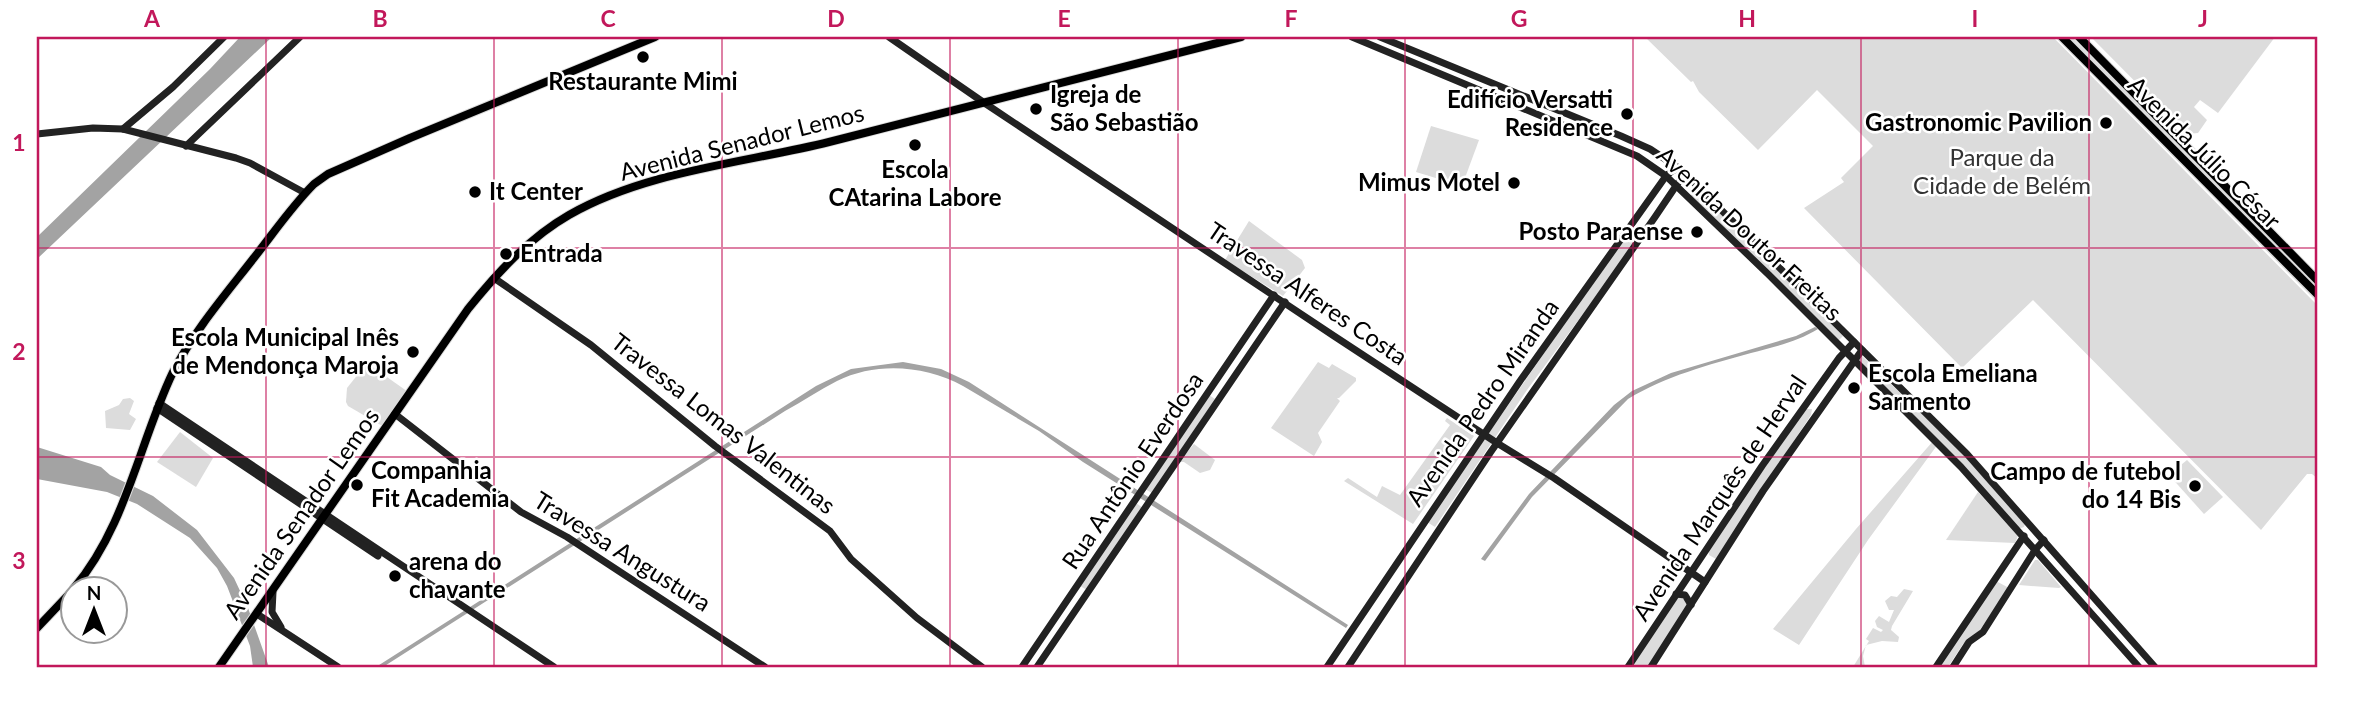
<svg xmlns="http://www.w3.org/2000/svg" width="2355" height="704" font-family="Lato,sans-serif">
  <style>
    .green { fill: #dcdcdc }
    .water { fill: #a3a3a3 }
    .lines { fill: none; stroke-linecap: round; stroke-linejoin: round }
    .primary-casing { stroke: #dbdbdb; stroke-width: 10 }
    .secondary { stroke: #222; stroke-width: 7 }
    .primary { stroke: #000; stroke-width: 8 }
    .grid { fill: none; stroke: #c2185b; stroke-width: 2; stroke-opacity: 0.55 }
    .poi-dot { fill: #000; stroke: #fff; stroke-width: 2.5 }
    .labels { text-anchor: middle; stroke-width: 5; stroke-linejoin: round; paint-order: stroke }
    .poi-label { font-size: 24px; font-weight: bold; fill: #000; stroke: #fff; text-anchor: start }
    .street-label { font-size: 24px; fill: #000; stroke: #fff }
    .park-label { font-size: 24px; fill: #333; stroke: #fff }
    .neatline { fill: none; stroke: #c2185b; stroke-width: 2.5 }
    .grid-label { font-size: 23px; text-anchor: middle; font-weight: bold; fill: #c2185b }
  </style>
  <rect width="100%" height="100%" fill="#fff"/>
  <g class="green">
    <path d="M1645,37H2053L2318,306V479L2312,474H2307L2261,530L2033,300L1962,368L1804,208L1844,182L1841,178L1873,146L1817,90L1758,150L1699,92L1693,81L1691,82Z"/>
    <path d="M2055,37H2057L2318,301V303Z"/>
    <path d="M2068,37H2072L2318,286V290Z"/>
    <path d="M2091,37H2275L2218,113L2200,100L2194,107L2207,120L2198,133L2187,134Z"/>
    <path d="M1431,126L1479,140L1462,186L1416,172Z"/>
    <path d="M1696,189L1843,336L1838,341L1689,197Z"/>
    <path d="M1249,221L1302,260L1305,268L1283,296L1225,260Z"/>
    <path d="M1634,228L1639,229L1638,239L1527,390L1435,527L1427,522L1629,231Z"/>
    <path d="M1861,355L1961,452L2025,524L2024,527L2018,529L1856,360Z"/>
    <path d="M1318,362L1329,368L1332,364L1356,378V381L1339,398H1337L1340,401L1318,433L1322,442L1314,456L1271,428Z"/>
    <path d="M367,363L411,394L384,427L348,406L346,402L347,388Z"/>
    <path d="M1209,395L1215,399L1152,493L1145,489Z"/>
    <path d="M130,398L134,401L129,414L136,419L130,430L106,428L105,411L119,405L123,399Z"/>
    <path d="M1806,409H1812L1811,415L1716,559L1709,555L1708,549Z"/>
    <path d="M1447,418L1474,436L1413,524L1344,481L1348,478L1377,497L1382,486L1400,495L1450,425L1445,421Z"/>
    <path d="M180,432L213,458L196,487L157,462Z"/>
    <path d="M1934,440L1938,444L1868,540L1799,645L1773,629L1856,529Z"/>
    <path d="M1194,444L1215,460L1210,470L1200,473L1184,462H1179Z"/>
    <path d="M2187,460L2223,497L2204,514L2169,475Z"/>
    <path d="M1978,492L2018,536L2015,543L1946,540Z"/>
    <path d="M1136,503L1143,508L1087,590L1080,586Z"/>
    <path d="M2035,560H2038L2061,587L2059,588L2019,585Z"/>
    <path d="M1996,581L2009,588L1979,631L1963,644L1948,667H1938Z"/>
    <path d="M1904,589L1913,591L1892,626L1891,630L1899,637L1898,642L1882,641L1866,645L1863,656L1865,667H1853L1869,641L1866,639L1873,628L1881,632L1883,630L1877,627L1875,621L1879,616L1889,622L1894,610H1889L1885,601L1891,596L1897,597Z"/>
    <path d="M1678,597H1682L1688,606L1648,667H1631Z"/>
  </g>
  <g class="water">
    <path d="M240,37H272L37,259V237L210,69Z"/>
    <path d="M1815,327L1818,329C1797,342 1773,347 1751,353C1708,365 1666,376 1628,399L1532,497L1485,561L1481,559L1529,494L1614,405L1632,391L1671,373L1796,336Z"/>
    <path d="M903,362L941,369L969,382L1348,625L1346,628L1083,462L1039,431L963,386C924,365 876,362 837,381C819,390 802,402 785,411L383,667H376L816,386L851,369Z"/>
    <path d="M37,447L101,467L110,475L153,496L197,530L234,578L248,608L269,667H253L250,646L227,586L217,568L190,538L137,504L107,492L37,479Z"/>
  </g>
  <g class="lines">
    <g class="primary-casing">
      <g id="primary">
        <path d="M2062,37L2318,295"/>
        <path d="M2079,37L2318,281"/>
        <path d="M74,588C126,527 139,443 173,372C194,331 225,295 253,259C273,234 291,207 314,184L328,174L410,138L655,37"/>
        <path d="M37,628L74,589"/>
        <path d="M219,667L468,309C497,273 529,238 569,215C646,171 744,163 829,142C966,107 1103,71 1241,37"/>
      </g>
    </g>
    <g class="secondary">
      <path d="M889,37L983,102L1334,336L1497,443L1554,478L1705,582"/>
      <path d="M1352,37L1637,156L1666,176L1769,275L1961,467L2139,667"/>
      <path d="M1380,37L1621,136L1650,149L1680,169L1967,454L2155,667"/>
      <path d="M123,129L173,87L224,37"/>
      <path d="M37,134L93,128L123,129L236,158L250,163L305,193"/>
      <path d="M186,146L300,37"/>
      <path d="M494,278L591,345L715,446L830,531L851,559L917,618L982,667"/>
      <path d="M159,403L554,667"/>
      <path d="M157,408L378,556"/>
      <path d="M395,414L521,512L567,537L765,667"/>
      <path d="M273,592L272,612L281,627"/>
      <path d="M1676,594L1685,595L1691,605"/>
      <path d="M257,614L338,667"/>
      <path d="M1022,667L1274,295"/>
      <path d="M1037,667L1285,302"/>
      <path d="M1327,667L1520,381L1666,176L1673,170L1680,169"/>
      <path d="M1348,667L1490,453L1655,217L1682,177V171"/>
      <path d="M1628,667L1762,466L1839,358L1854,342"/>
      <path d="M1651,667L1763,491L1862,350"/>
      <path d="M1936,667L2024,536"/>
      <path d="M1953,667L1969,642L1983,632L2035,550L2044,540"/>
    </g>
    <use href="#primary" class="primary"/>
  </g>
  <path class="grid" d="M266,37V667M494,37V667M722,37V667M950,37V667M1178,37V667M1405,37V667M1633,37V667M1861,37V667M2089,37V667M37,248H2318M37,457H2318"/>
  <g class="poi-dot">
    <circle cx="643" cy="57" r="7"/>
    <circle cx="1036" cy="109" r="7"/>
    <circle cx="1627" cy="114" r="7"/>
    <circle cx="2106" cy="123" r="7"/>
    <circle cx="915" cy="145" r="7"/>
    <circle cx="1514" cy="183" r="7"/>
    <circle cx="475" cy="192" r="7"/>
    <circle cx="1697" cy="232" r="7"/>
    <circle cx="506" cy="254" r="7"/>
    <circle cx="413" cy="352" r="7"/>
    <circle cx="1854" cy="388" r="7"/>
    <circle cx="357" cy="485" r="7"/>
    <circle cx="2195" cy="486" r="7"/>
    <circle cx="395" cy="576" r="7"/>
  </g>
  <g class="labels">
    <g class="poi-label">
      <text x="643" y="90" text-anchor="middle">Restaurante Mimi</text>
      <text x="1050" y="103">Igreja de<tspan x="1050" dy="28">São Sebastião</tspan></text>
      <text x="1613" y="108" text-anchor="end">Edifício Versatti<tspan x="1613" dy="28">Residence</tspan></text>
      <text x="2092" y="131" text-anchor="end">Gastronomic Pavilion</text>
      <text x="915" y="178" text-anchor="middle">Escola<tspan x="915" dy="28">CAtarina Labore</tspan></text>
      <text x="1500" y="191" text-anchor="end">Mimus Motel</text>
      <text x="489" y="200">It Center</text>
      <text x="1683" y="240" text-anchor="end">Posto Paraense</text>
      <text x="520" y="262">Entrada</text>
      <text x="399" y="346" text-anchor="end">Escola Municipal Inês<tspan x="399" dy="28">de Mendonça Maroja</tspan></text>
      <text x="1868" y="382">Escola Emeliana<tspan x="1868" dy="28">Sarmento</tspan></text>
      <text x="371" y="479">Companhia<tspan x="371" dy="28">Fit Academia</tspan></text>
      <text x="2181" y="480" text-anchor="end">Campo de futebol<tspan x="2181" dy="28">do 14 Bis</tspan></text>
      <text x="409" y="570">arena do<tspan x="409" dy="28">chavante</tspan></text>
    </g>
    <g class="street-label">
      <text transform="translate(742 143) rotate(-14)" y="8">Avenida Senador Lemos</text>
      <text transform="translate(2204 153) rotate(45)" y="8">Avenida Júlio César</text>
      <text transform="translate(1749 234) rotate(43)" y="8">Avenida Doutor Freitas</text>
      <text transform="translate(1307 294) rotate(34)" y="8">Travessa Alferes Costa</text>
      <text transform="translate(1483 403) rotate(-55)" y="8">Avenida Pedro Miranda</text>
      <text transform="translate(723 424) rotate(38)" y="8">Travessa Lomas Valentinas</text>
      <text transform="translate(1133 471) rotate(-56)" y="8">Rua Antônio Everdosa</text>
      <text transform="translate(1720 498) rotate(-56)" y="8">Avenida Marquês de Herval</text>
      <text transform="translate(302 514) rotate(-55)" y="8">Avenida Senador Lemos</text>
      <text transform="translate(622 552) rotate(32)" y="8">Travessa Angustura</text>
    </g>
    <g class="park-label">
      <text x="2002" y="166">Parque da<tspan x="2002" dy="28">Cidade de Belém</tspan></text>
    </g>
  </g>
  <rect width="2355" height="704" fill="none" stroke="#ffffff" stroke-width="77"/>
  <g transform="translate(94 610)"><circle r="33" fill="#ffffff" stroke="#999999" stroke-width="2"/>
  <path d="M0-5L12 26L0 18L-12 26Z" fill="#000000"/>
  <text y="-10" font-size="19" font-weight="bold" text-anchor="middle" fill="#000000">N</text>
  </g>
  <rect x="38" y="38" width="2278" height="628" class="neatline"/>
  <g class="grid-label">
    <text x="152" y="27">A</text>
    <text x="380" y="27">B</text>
    <text x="608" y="27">C</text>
    <text x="836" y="27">D</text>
    <text x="1064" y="27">E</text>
    <text x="1291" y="27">F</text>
    <text x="1519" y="27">G</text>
    <text x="1747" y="27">H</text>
    <text x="1975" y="27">I</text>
    <text x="2203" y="27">J</text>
    <text x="19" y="151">1</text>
    <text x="19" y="360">2</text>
    <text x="19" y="569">3</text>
  </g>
</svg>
